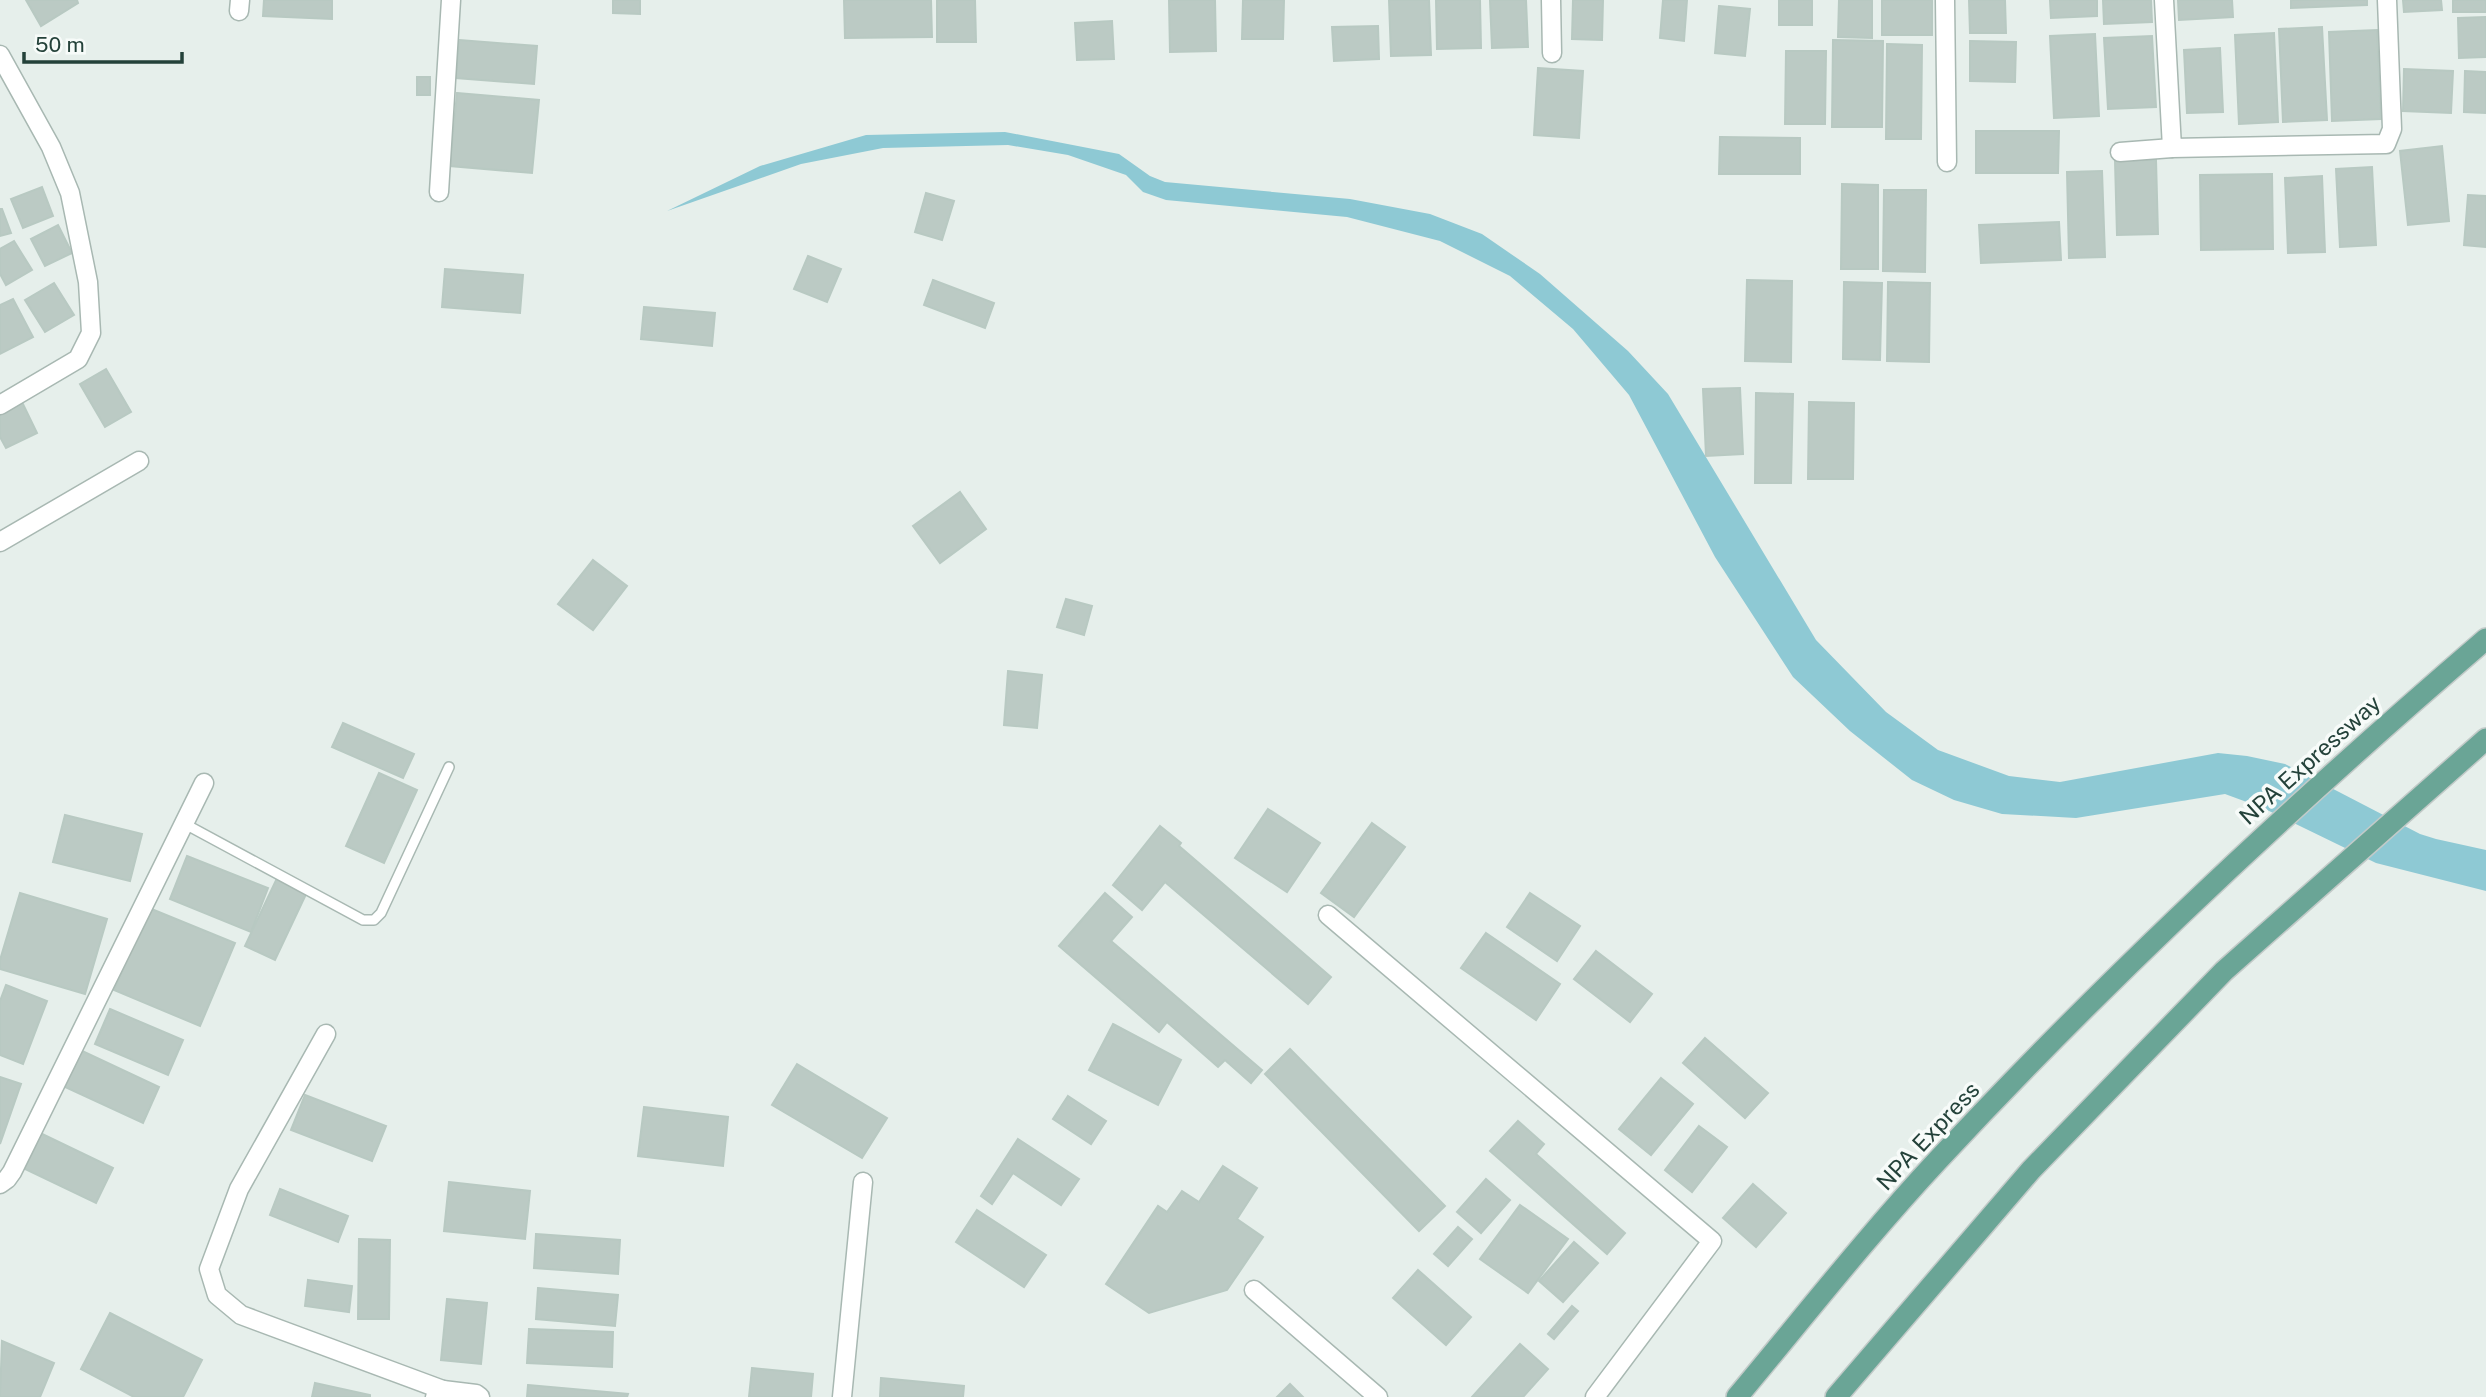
<svg xmlns="http://www.w3.org/2000/svg" width="2486" height="1397" font-family="'Public Sans',sans-serif">
  <style>
    .water { fill: #8ec9d4 }
    .building { fill: #bbcac4; stroke: #b8c9c2; stroke-width: 2 }
    .lines { fill: none; stroke-linecap: round; stroke-linejoin: round }
    .lane-casing { stroke: #a8b8b2; stroke-width: 12 }
    .street-casing { stroke: #a8b8b2; stroke-width: 21 }
    .primary-casing { stroke: #c2cac8; stroke-width: 24 }
    .lane { stroke: #fff; stroke-width: 9 }
    .street { stroke: #fff; stroke-width: 18 }
    .primary { stroke: #6aa596; stroke-width: 21 }
    .labels { text-anchor: middle; stroke-width: 7; stroke-linejoin: round; paint-order: stroke }
    .street-label { font-size: 23px; fill: #24423a; stroke: #f7fbf9 }
  </style>
  <rect width="100%" height="100%" fill="#e6efeb"/>
  <path class="water" d="M1005,132L1119,154L1150,176L1165,182L1350,199L1430,214L1482,234L1540,274L1628,351L1668,394L1816,640L1886,712L1938,750L2009,776L2060,782L2218,753L2247,756L2285,764L2420,834L2436,839L2486,850V891L2376,863L2263,808L2225,794L2076,818L2002,814L1954,800L1912,780L1850,731L1793,677L1715,557L1629,395L1573,329L1510,276L1440,241L1347,217L1166,200L1143,192L1126,175L1068,155L1008,145L883,148L801,164L667,211L760,166L866,135Z"/>
  <g class="building">
    <path d="M26,0H77L78,3L41,26Z"/>
    <path d="M264,0H332V19L263,16Z"/>
    <path d="M613,0H640V14L613,13Z"/>
    <path d="M844,0H931L932,37L845,38Z"/>
    <path d="M937,0H975L976,42H937Z"/>
    <path d="M1169,0H1215L1216,51L1170,52Z"/>
    <path d="M1243,0H1284L1283,39H1242Z"/>
    <path d="M1389,0H1429L1431,55L1391,56Z"/>
    <path d="M1436,0H1480L1481,48L1437,49Z"/>
    <path d="M1490,0H1526L1528,47L1492,48Z"/>
    <path d="M1573,0H1603L1602,40L1572,39Z"/>
    <path d="M1663,0H1687L1684,41L1660,38Z"/>
    <rect x="1779" y="0" width="33" height="25"/>
    <path d="M1839,0H1872V38L1838,37Z"/>
    <rect x="1882" y="0" width="50" height="35"/>
    <path d="M1969,0H2005L2006,33H1970Z"/>
    <path d="M2050,0H2097V16L2051,18Z"/>
    <path d="M2103,0H2151L2152,22L2104,24Z"/>
    <path d="M2178,0H2232L2233,17L2179,20Z"/>
    <path d="M2291,0H2367V5L2291,8Z"/>
    <path d="M2403,0H2441L2442,10L2404,12Z"/>
    <rect x="2453" y="0" width="33" height="12"/>
    <path d="M1719,6L1750,9L1745,56L1715,53Z"/>
    <path d="M2486,17V57L2459,58L2458,18Z"/>
    <path d="M1112,21L1114,59L1077,60L1075,23Z"/>
    <path d="M1378,26L1379,59L1334,61L1332,27Z"/>
    <path d="M2322,27L2327,120L2283,122L2279,29Z"/>
    <path d="M2377,30L2381,119L2332,121L2329,32Z"/>
    <path d="M2274,33L2278,122L2239,124L2235,35Z"/>
    <path d="M2095,34L2099,116L2054,118L2050,36Z"/>
    <path d="M2152,36L2156,107L2108,109L2104,38Z"/>
    <path d="M459,40L537,46L534,84L456,78Z"/>
    <path d="M1833,40L1883,41L1882,127H1832Z"/>
    <path d="M1970,41L2016,42L2015,82L1970,81Z"/>
    <path d="M1887,44L1922,45L1921,139H1886Z"/>
    <path d="M2220,48L2223,112L2187,113L2184,50Z"/>
    <path d="M1786,51H1826L1825,124H1785Z"/>
    <path d="M1538,68L1583,71L1579,138L1534,135Z"/>
    <path d="M2404,69L2453,71L2451,113L2403,111Z"/>
    <path d="M2465,71L2486,72V113L2464,112Z"/>
    <rect x="417" y="77" width="13" height="18"/>
    <path d="M457,93L539,100L532,173L450,166Z"/>
    <path d="M1976,131H2059L2058,173H1976Z"/>
    <path d="M1720,137L1800,138V174H1719Z"/>
    <path d="M2442,146L2449,221L2408,225L2400,151Z"/>
    <path d="M2156,160L2158,234L2117,235L2115,161Z"/>
    <path d="M2372,167L2376,245L2340,247L2336,169Z"/>
    <path d="M2102,171L2105,257L2069,258L2067,172Z"/>
    <path d="M2272,174L2273,249L2201,250L2200,175Z"/>
    <path d="M2322,176L2325,252L2288,253L2285,178Z"/>
    <path d="M1842,184L1878,185V269H1841Z"/>
    <path d="M42,187L53,216L23,228L11,199Z"/>
    <path d="M1884,190H1926L1925,272L1883,271Z"/>
    <path d="M926,193L954,201L942,240L915,232Z"/>
    <path d="M2468,195L2486,196V247L2464,245Z"/>
    <path d="M0,209H2L11,233L0,236Z"/>
    <path d="M2059,222L2061,260L1981,263L1979,225Z"/>
    <path d="M58,225L72,253L45,266L31,239Z"/>
    <path d="M14,241L32,270L6,285L0,274V249Z"/>
    <path d="M808,256L841,269L827,302L794,289Z"/>
    <path d="M445,269L523,275L520,313L442,307Z"/>
    <path d="M933,280L994,303L985,328L924,305Z"/>
    <path d="M1747,280L1792,281L1791,362L1745,361Z"/>
    <path d="M1844,282L1882,283L1880,360L1843,359Z"/>
    <path d="M1888,282L1930,283L1929,362L1887,361Z"/>
    <path d="M54,283L74,315L45,332L25,300Z"/>
    <path d="M13,299L33,337L0,354V305Z"/>
    <path d="M644,307L715,313L712,346L641,339Z"/>
    <path d="M106,369L131,412L105,427L80,384Z"/>
    <path d="M1740,388L1743,454L1706,456L1703,389Z"/>
    <path d="M1756,393L1793,394L1791,483H1755Z"/>
    <path d="M20,398L37,433L6,448L0,437V408Z"/>
    <path d="M1809,402L1854,403L1853,479H1808Z"/>
    <path d="M960,492L986,529L940,563L913,526Z"/>
    <path d="M593,560L627,586L593,630L558,604Z"/>
    <path d="M1066,599L1092,606L1084,635L1057,627Z"/>
    <path d="M1008,671L1042,675L1037,728L1004,725Z"/>
    <path d="M343,723L414,754L403,778L332,747Z"/>
    <path d="M379,773L417,790L384,863L346,846Z"/>
    <path d="M1268,809L1320,843L1287,892L1235,858Z"/>
    <path d="M65,815L142,834L130,881L53,862Z"/>
    <path d="M1372,823L1405,847L1354,917L1321,893Z"/>
    <path d="M1160,826L1181,843L1179,846L1331,977L1308,1004L1165,882L1142,910L1113,885Z"/>
    <path d="M187,856L268,888L251,932L170,899Z"/>
    <path d="M278,876L308,890L275,960L245,946Z"/>
    <path d="M20,893L107,919L85,994L0,969V960Z"/>
    <path d="M1105,893L1132,917L1111,941L1262,1070L1251,1083L1225,1060L1218,1067L1167,1022L1159,1032L1059,946Z"/>
    <path d="M1530,893L1580,926L1557,961L1507,927Z"/>
    <path d="M149,908L235,943L200,1026L114,990Z"/>
    <path d="M1486,933L1560,984L1536,1020L1461,968Z"/>
    <path d="M1596,951L1652,994L1630,1022L1574,979Z"/>
    <path d="M6,985L47,1001L23,1064L0,1055V1001Z"/>
    <path d="M110,1009L183,1040L168,1075L95,1044Z"/>
    <path d="M1113,1024L1181,1060L1158,1105L1089,1070Z"/>
    <path d="M1705,1038L1768,1093L1745,1118L1683,1063Z"/>
    <path d="M1290,1049L1445,1206L1419,1231L1265,1074Z"/>
    <path d="M80,1050L159,1087L143,1123L63,1086Z"/>
    <path d="M797,1064L887,1118L862,1158L772,1105Z"/>
    <path d="M0,1077L21,1084L0,1144Z"/>
    <path d="M1661,1078L1693,1104L1651,1155L1619,1129Z"/>
    <path d="M305,1095L386,1126L372,1161L291,1130Z"/>
    <path d="M1068,1096L1106,1121L1091,1144L1053,1119Z"/>
    <path d="M644,1107L728,1117L723,1166L638,1156Z"/>
    <path d="M1518,1121L1544,1144L1536,1154L1625,1233L1607,1254L1490,1151Z"/>
    <path d="M1699,1126L1727,1147L1692,1192L1665,1170Z"/>
    <path d="M38,1132L113,1168L96,1203L21,1167Z"/>
    <path d="M1018,1139L1079,1179L1061,1205L1013,1173L992,1204L981,1196Z"/>
    <path d="M1223,1166L1257,1188L1237,1219L1263,1237L1227,1290L1149,1313L1106,1284L1158,1206L1167,1212L1182,1191L1199,1202Z"/>
    <path d="M1486,1179L1510,1200L1481,1233L1457,1212Z"/>
    <path d="M449,1182L530,1191L525,1239L444,1231Z"/>
    <path d="M1753,1184L1786,1213L1756,1247L1723,1218Z"/>
    <path d="M280,1189L348,1216L338,1242L270,1215Z"/>
    <path d="M1520,1205L1568,1239L1528,1293L1480,1259Z"/>
    <path d="M977,1210L1046,1255L1024,1287L956,1242Z"/>
    <path d="M1458,1227L1472,1239L1448,1266L1434,1254Z"/>
    <path d="M536,1234L620,1240L618,1274L534,1268Z"/>
    <path d="M359,1239L390,1240L389,1319H358Z"/>
    <path d="M1574,1242L1598,1263L1563,1302L1539,1281Z"/>
    <path d="M1418,1270L1471,1317L1446,1345L1393,1298Z"/>
    <path d="M308,1280L352,1286L349,1312L305,1306Z"/>
    <path d="M538,1288L618,1295L615,1326L536,1319Z"/>
    <path d="M447,1299L487,1303L481,1364L441,1360Z"/>
    <path d="M1572,1306L1578,1311L1554,1339L1548,1334Z"/>
    <path d="M110,1313L202,1360L183,1397H134L81,1369Z"/>
    <path d="M529,1329L613,1332L612,1367L527,1363Z"/>
    <path d="M2,1341L54,1363L40,1397H0Z"/>
    <path d="M1520,1344L1548,1369L1523,1397H1472Z"/>
    <path d="M752,1368L813,1374L811,1397H749Z"/>
    <path d="M881,1378L964,1386L963,1397H880Z"/>
    <path d="M315,1383L370,1395V1397H312Z"/>
    <path d="M1290,1384L1303,1397H1277Z"/>
    <path d="M528,1385L628,1394L627,1397H527Z"/>
  </g>
  <g class="lines">
    <g class="lane-casing">
      <path id="lane" d="M185,824L363,920H374L381,913L449,767"/>
    </g>
    <g class="street-casing">
      <g id="street">
        <path d="M1551,0L1552,53"/>
        <path d="M1945,0L1947,162"/>
        <path d="M2164,0L2172,148L2386,144L2392,129L2387,0"/>
        <path d="M239,11L240,0"/>
        <path d="M0,55L51,147L70,193L88,282L91,333L78,359L0,405"/>
        <path d="M2120,152L2172,148"/>
        <path d="M439,192L451,0"/>
        <path d="M0,542L139,461"/>
        <path d="M1328,915L1712,1241L1595,1397"/>
        <path d="M326,1034L239,1189L209,1269L217,1295L241,1315L443,1390"/>
        <path d="M0,1184L7,1179L12,1172L204,783"/>
        <path d="M1254,1290L1378,1397"/>
        <path d="M435,1397L443,1390L476,1394L480,1397"/>
        <path d="M842,1397L863,1182"/>
      </g>
    </g>
    <g class="primary-casing">
      <g id="primary">
        <path d="M1737,1397C1803,1318 1868,1235 1938,1160C2110,975 2295,803 2486,639"/>
        <path d="M1836,1397L2031,1170L2224,971L2486,739"/>
      </g>
    </g>
    <use href="#lane" class="lane"/>
    <use href="#street" class="street"/>
    <use href="#primary" class="primary"/>
  </g>
  <g class="labels">
    <g class="street-label">
      <text transform="translate(2310 760) rotate(-42)" y="8">NPA Expressway</text>
      <text transform="translate(1928 1136) rotate(-47)" y="8">NPA Express</text>
    </g>
  </g>
  <path d="M24 52v10h158v-10" fill="none" stroke="#24423a" stroke-width="3.5"/>
  <text x="35" y="52" font-size="21" fill="#24423a" stroke="#f7fbf9" stroke-width="5" paint-order="stroke">50 m</text>
</svg>
